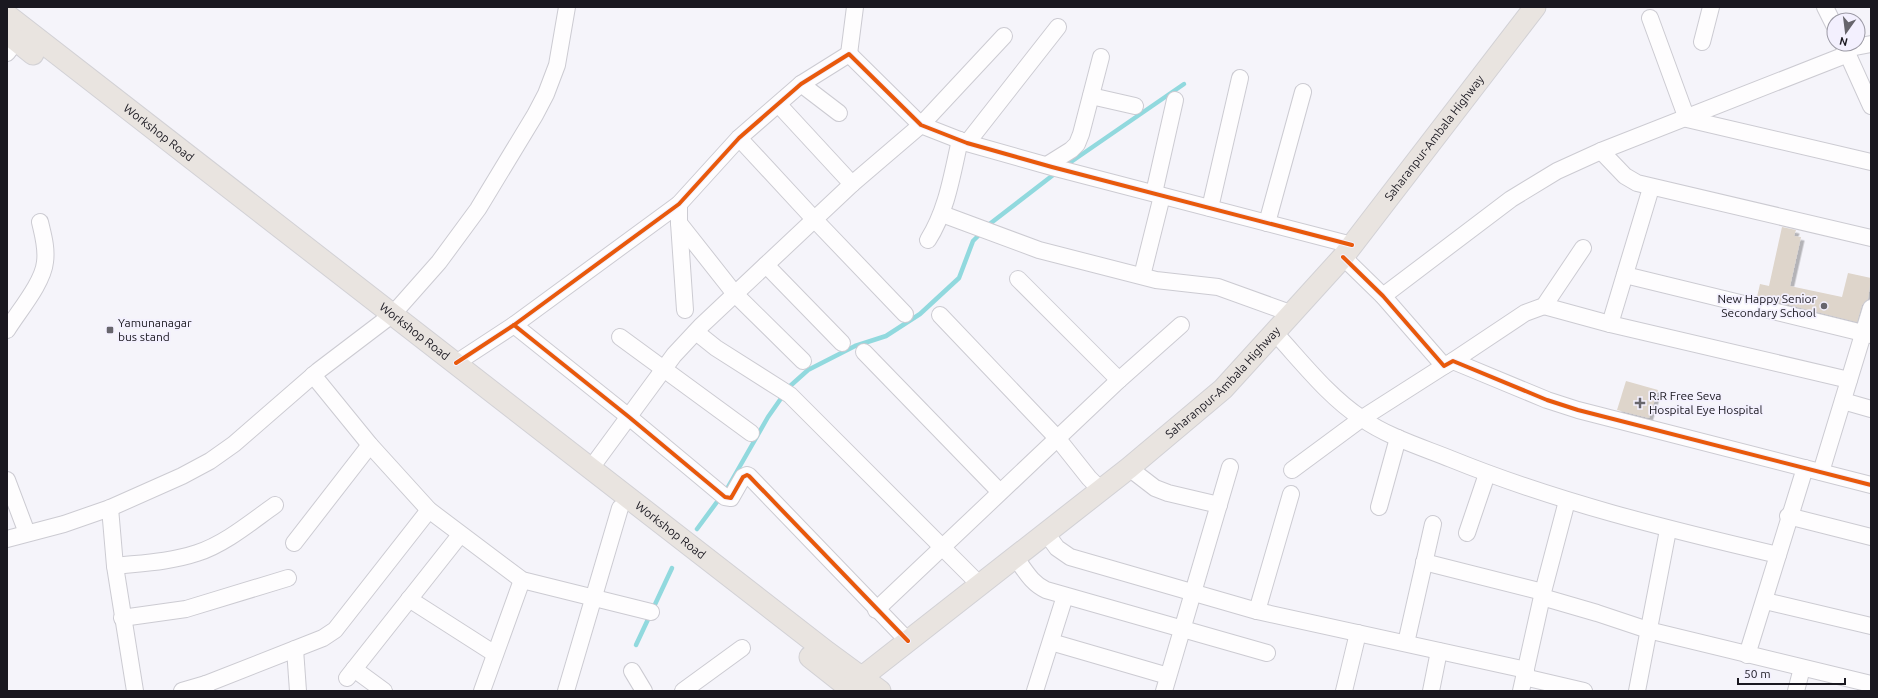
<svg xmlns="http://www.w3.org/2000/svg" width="1878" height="698" font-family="Ubuntu,sans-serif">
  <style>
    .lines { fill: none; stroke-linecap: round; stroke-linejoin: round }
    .stream { stroke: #91d9de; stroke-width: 4.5 }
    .building { fill: #ded5cb; filter: url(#shadow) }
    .minor-casing { stroke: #cccbd2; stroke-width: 18 }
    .major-casing { stroke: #d2d1d5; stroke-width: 23 }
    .minor { stroke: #fefdfe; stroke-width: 16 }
    .major { stroke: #e9e4e0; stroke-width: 21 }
    .cycleway-casing { stroke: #f3f0fe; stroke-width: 6 }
    .cycleway { stroke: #e8590c; stroke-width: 4 }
    .poi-dot { fill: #67656c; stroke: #f3f0fe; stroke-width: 1.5 }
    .labels { text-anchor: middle; stroke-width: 3.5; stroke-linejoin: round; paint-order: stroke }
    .street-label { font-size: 12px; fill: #1a1820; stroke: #f3f0fe }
    .poi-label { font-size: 12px; fill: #1a1820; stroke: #f3f0fe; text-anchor: start }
  </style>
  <defs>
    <filter id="shadow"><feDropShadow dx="3.5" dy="3.5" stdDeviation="0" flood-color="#0004"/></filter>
  </defs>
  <rect width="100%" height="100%" fill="#f5f4fa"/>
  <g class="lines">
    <g class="stream">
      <path d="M1065,166L1184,84"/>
      <path d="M987,226L1057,172"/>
      <path d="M697,529L728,487L768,417L789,387L808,370L855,346L886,336L920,314L959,278L973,241L982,232"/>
      <path d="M636,645L672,568"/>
    </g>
  </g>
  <g class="building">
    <path d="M1782,227L1796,230L1794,236L1801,237L1790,286L1842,297L1848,273L1871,278L1868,299L1862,305L1857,322L1757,297L1760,284L1769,286Z"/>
    <path d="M1626,381L1658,390L1649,418L1617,410Z"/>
  </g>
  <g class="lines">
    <g class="minor-casing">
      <g id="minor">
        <path d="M1825,7L1834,25"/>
        <path d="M1650,18L1687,119L1871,162"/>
        <path d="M1702,42L1711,7"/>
        <path d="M1843,44L1871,106"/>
        <path d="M1845,49L1871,44"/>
        <path d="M7,53L23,32"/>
        <path d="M849,54L921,125L967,143L1052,167L1352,245"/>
        <path d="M849,54L855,7"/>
        <path d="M801,84L839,113"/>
        <path d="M1091,96L1135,106"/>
        <path d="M779,105L852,184"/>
        <path d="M739,138L814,219L905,314"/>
        <path d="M967,143L1058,27"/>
        <path d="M1601,151L1625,176L1637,183L1871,238"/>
        <path d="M1047,165L1071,150L1077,144L1081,134L1101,57"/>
        <path d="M1154,193L1175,100"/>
        <path d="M679,204V223L735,294L803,361"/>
        <path d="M1210,208L1240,78"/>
        <path d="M942,214L1039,250L1156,280L1218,287L1293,314"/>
        <path d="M679,223L685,310"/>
        <path d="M1267,223L1303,92"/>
        <path d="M928,240C947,210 952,175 960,140"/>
        <path d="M1343,257L1383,296L1444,366L1453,361L1547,400L1578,410L1871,485"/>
        <path d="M766,265L842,343"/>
        <path d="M1625,275L1871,335"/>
        <path d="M1142,276L1162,196"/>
        <path d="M1018,279L1119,380"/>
        <path d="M1383,296L1511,199L1557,171L1601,151L1848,54"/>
        <path d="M1544,306L1610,324L1849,380"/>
        <path d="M940,315L1058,439L1089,478L1101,490"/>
        <path d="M1610,324L1651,188"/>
        <path d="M514,325L629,417L725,497L731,498L743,477L747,475L749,476L908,641"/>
        <path d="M7,330C18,312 43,283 45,262C47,248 43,235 40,222"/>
        <path d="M696,332L716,348L790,395L979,584"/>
        <path d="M1275,333C1302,362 1328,396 1361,418C1388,437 1421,447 1451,459C1557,502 1667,529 1778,555"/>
        <path d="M620,337L751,433"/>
        <path d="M864,352L1000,492"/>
        <path d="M1453,361L1525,313L1544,306L1583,248"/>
        <path d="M456,363L514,325L679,204L739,138L801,84L849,54"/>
        <path d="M313,375L370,445L429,510L522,580L651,612"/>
        <path d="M1843,401L1871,409"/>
        <path d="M591,468L674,355L702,325L852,184L921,125L1004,36"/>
        <path d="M1129,468L1155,488L1168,493L1219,505"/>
        <path d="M1292,470L1361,419L1444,366"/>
        <path d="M1821,472L1871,308"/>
        <path d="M7,480L27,533"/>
        <path d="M1379,507L1398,438"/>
        <path d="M110,508L115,566L135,691"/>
        <path d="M1788,516L1871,537"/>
        <path d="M1046,533L1057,548L1070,557L1257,611L1526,670"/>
        <path d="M1467,533L1487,474"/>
        <path d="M7,539L64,524L110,508L182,476L210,461L234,444L318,371L393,314L439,262L478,209L535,115L546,94L557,65L567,7"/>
        <path d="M294,543L370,445"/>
        <path d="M1015,557C1025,570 1031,583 1046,590L1267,653"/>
        <path d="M1424,562L1543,592"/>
        <path d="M115,566C142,563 170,562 197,553C225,544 251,522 275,505"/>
        <path d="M1542,597L1597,613L1648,630L1871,684"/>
        <path d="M409,599L495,654"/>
        <path d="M1765,601L1871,626"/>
        <path d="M876,610L1119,380L1181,325"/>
        <path d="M1257,611L1291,494"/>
        <path d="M122,618L186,609L288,578"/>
        <path d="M1051,642L1168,676"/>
        <path d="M1406,643L1433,524"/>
        <path d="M295,649L298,691"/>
        <path d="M1747,655L1805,468"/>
        <path d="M354,669L384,691"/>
        <path d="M632,671L644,691"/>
        <path d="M1524,677L1584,691"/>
        <path d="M347,678L460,535"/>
        <path d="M182,691L206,684"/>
        <path d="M206,691V684L323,638L335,630L429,510"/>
        <path d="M482,691L522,580"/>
        <path d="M566,691L620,508"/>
        <path d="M683,691L742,648"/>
        <path d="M1035,691L1065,596"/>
        <path d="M1164,691L1230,467"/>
        <path d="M1344,691L1358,633"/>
        <path d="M1431,691L1439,651"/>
        <path d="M1521,691L1543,592L1567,501"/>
        <path d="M1637,691L1668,530"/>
        <path d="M1796,691L1802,668"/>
      </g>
    </g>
    <g class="major-casing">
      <g id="major">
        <path id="s1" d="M7,15L827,652L880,691"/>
        <path d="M7,33L33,54"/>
        <path d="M810,657L853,691"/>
        <path id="s2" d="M852,685L1129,468L1223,389L1343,257L1535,7"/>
      </g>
    </g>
    <use href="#minor" class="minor"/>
    <use href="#major" class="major"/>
    <g class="cycleway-casing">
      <g id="cycleway">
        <path d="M1343,257L1383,296L1444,366L1453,361L1547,400L1578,410L1871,485"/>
        <path d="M514,325L629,417L725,497L731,498L743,477L747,475L749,476L908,641"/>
        <path d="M456,363L514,325L679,204L739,138L801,84L849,54L921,125L967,143L1052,167L1352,245"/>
      </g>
    </g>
    <use href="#cycleway" class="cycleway"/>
  </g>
  <g class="poi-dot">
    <circle cx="1824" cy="306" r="4"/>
    <rect x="106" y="326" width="8" height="8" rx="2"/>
    <path d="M1638 397h4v4h4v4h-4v4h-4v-4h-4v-4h4z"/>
  </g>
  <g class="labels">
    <g class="street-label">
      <text dy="4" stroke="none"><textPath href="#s1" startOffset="192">Workshop Road</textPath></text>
      <text dy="4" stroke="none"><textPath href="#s2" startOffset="803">Saharanpur-Ambala Highway</textPath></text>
      <text dy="4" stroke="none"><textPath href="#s1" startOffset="516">Workshop Road</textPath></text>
      <text dy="4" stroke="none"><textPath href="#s2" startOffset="479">Saharanpur-Ambala Highway</textPath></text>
      <text dy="4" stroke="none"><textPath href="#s1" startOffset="840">Workshop Road</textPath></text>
    </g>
    <g class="poi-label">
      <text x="1816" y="303" text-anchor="end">New Happy Senior<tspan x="1816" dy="14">Secondary School</tspan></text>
      <text x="118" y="327">Yamunanagar<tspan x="118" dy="14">bus stand</tspan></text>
      <text x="1649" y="400">R.R Free Seva<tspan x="1649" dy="14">Hospital Eye Hospital</tspan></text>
    </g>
  </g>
  <rect width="1878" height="698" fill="none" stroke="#1a1820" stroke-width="16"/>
  <g transform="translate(1846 32) rotate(194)"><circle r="19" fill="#f3f0fe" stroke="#9c9aa5"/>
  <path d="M0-3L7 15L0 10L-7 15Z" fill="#67656c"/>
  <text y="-6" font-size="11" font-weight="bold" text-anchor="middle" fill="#1a1820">N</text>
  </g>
  <path d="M1738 678v6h107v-6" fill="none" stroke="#1a1820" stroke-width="2"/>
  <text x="1744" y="678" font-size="12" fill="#1a1820" stroke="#f3f0fe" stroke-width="3" paint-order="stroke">50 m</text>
</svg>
